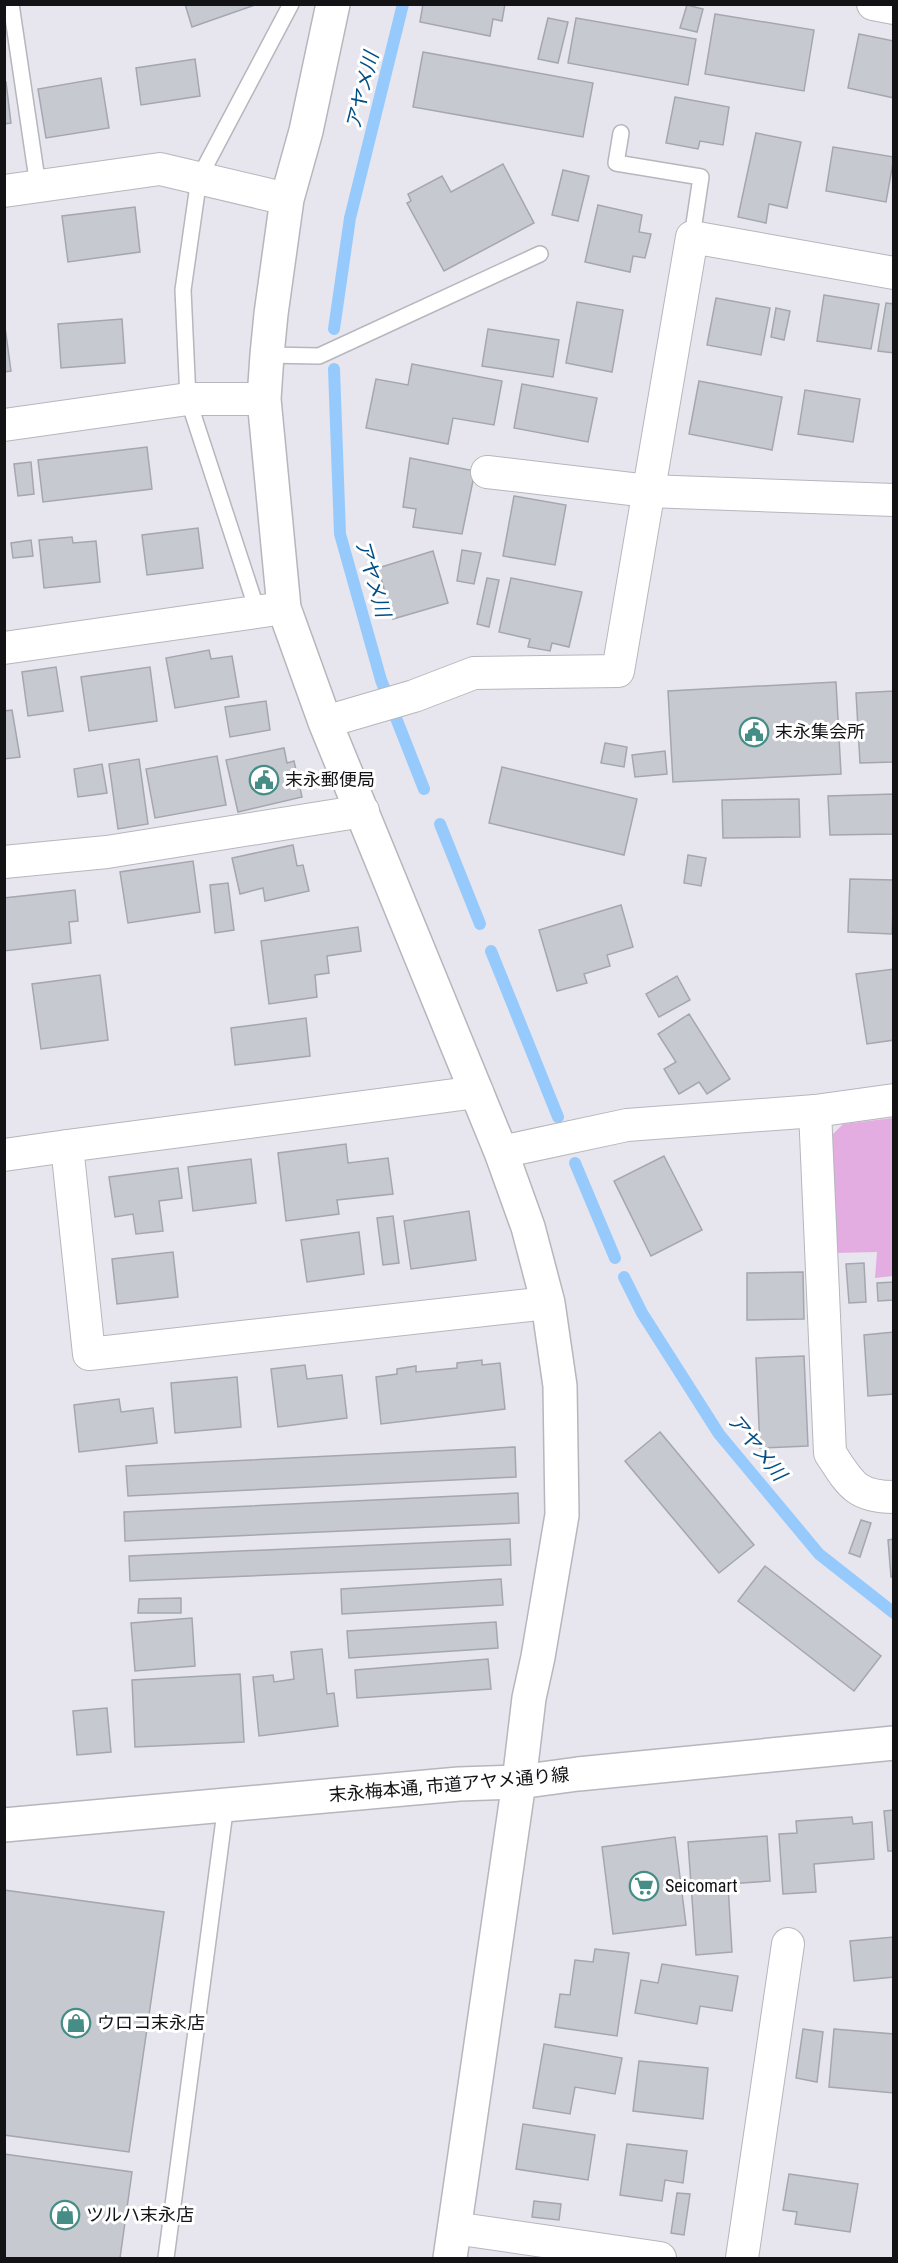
<svg xmlns="http://www.w3.org/2000/svg" width="898" height="2263" font-family="'Roboto Condensed','Noto Sans JP',sans-serif">
  <style>
    .green { fill: #e4ade2 }
    .lines { fill: none; stroke-linecap: round; stroke-linejoin: round }
    .stream { stroke: #96cafc; stroke-width: 12 }
    .building { fill: #c6c9d0; stroke: #a4a7ae; stroke-width: 1.5 }
    .service-casing { stroke: #b6b6bd; stroke-width: 18 }
    .minor-casing { stroke: #b6b6bd; stroke-width: 34 }
    .tertiary-casing { stroke: #b6b6bd; stroke-width: 36 }
    .service { stroke: #fff; stroke-width: 15 }
    .minor { stroke: #fff; stroke-width: 32 }
    .tertiary { stroke: #fff; stroke-width: 33 }
    .labels { text-anchor: middle; stroke-width: 6; stroke-linejoin: round; paint-order: stroke }
    .poi-label { font-size: 18px; fill: #131316; stroke: #fff; text-anchor: start }
    .street-label { font-size: 18px; fill: #131316; stroke: #fff }
    .water-label { font-size: 20px; font-style: italic; fill: #004e85; stroke: #fff }
  </style>
  <rect width="100%" height="100%" fill="#e7e6ee"/>
  <path class="green" d="M893,1118V1276L875,1278L877,1252L836,1253L828,1139L843,1124Z"/>
  <g class="lines">
    <g class="stream">
      <path d="M334,329L350,218L403,4"/>
      <path d="M334,369L340,534L381,680L424,789"/>
      <path d="M440,824L480,924"/>
      <path d="M491,951L558,1117"/>
      <path d="M575,1163L615,1258"/>
      <path d="M624,1277L642,1313L719,1434L819,1554L894,1613"/>
    </g>
  </g>
  <g class="building">
    <path d="M185,4H255V5L192,27Z"/>
    <path d="M423,4H505L502,21L493,19L490,36L420,22Z"/>
    <path d="M687,5L703,9L697,32L680,28Z"/>
    <path d="M715,14L814,30L804,91L705,74Z"/>
    <path d="M548,18L568,22L558,63L538,59Z"/>
    <path d="M576,18L696,39L688,85L568,63Z"/>
    <path d="M859,34L894,41V98L848,88Z"/>
    <path d="M423,52L593,83L583,137L413,107Z"/>
    <path d="M195,59L200,96L141,105L136,68Z"/>
    <path d="M101,78L109,128L46,138L38,89Z"/>
    <path d="M4,82H6L11,123L4,124Z"/>
    <path d="M675,97L729,107L723,145L700,141L698,149L666,143Z"/>
    <path d="M756,133L801,142L787,208L769,204L766,223L738,217Z"/>
    <path d="M833,147L894,157L886,202L826,191Z"/>
    <path d="M503,164L534,223L444,271L407,203L411,201L408,194L442,176L451,192Z"/>
    <path d="M563,170L589,176L578,221L552,215Z"/>
    <path d="M598,205L642,215L639,232L651,234L645,258L633,256L630,272L585,262Z"/>
    <path d="M135,207L140,252L68,262L62,216Z"/>
    <path d="M824,295L879,304L871,349L817,341Z"/>
    <path d="M716,298L770,308L761,355L707,345Z"/>
    <path d="M577,302L623,310L612,372L566,363Z"/>
    <path d="M886,303L894,304V353L878,351Z"/>
    <path d="M776,308L790,311L784,340L771,337Z"/>
    <path d="M122,319L125,363L61,368L58,324Z"/>
    <path d="M5,327L11,371L4,372V327Z"/>
    <path d="M488,329L559,340L553,377L482,366Z"/>
    <path d="M412,364L502,381L494,425L453,418L448,444L366,428L376,379L408,385Z"/>
    <path d="M699,381L782,397L772,450L689,434Z"/>
    <path d="M522,384L597,398L588,442L514,428Z"/>
    <path d="M805,390L860,399L853,442L798,434Z"/>
    <path d="M147,447L152,489L43,502L38,460Z"/>
    <path d="M410,458L475,471L462,534L413,527L416,509L403,507Z"/>
    <path d="M31,462L34,494L18,496L14,464Z"/>
    <path d="M514,496L566,505L555,565L503,556Z"/>
    <path d="M198,528L203,568L147,575L142,535Z"/>
    <path d="M72,537L73,543L96,541L100,582L44,588L39,540Z"/>
    <path d="M31,540L33,556L13,558L11,543Z"/>
    <path d="M462,550L481,553L474,584L457,581Z"/>
    <path d="M433,551L448,603L393,619L378,568Z"/>
    <path d="M487,578L499,580L489,627L477,624Z"/>
    <path d="M511,578L582,592L569,647L552,643L550,651L528,647L530,639L499,632Z"/>
    <path d="M209,650L211,659L232,656L239,697L175,708L166,658Z"/>
    <path d="M56,667L63,711L28,716L22,672Z"/>
    <path d="M150,667L157,721L89,731L81,677Z"/>
    <path d="M836,682L841,774L673,782L668,691Z"/>
    <path d="M894,691V762L860,763L856,693Z"/>
    <path d="M266,701L270,730L230,737L225,707Z"/>
    <path d="M12,710L20,757L4,759V711Z"/>
    <path d="M605,743L627,747L624,767L601,763Z"/>
    <path d="M284,748L287,763L294,761L302,797L238,812L226,760Z"/>
    <path d="M665,751L667,774L635,777L632,755Z"/>
    <path d="M217,756L226,805L155,818L146,769Z"/>
    <path d="M139,759L148,824L118,829L109,764Z"/>
    <path d="M102,764L107,793L78,797L74,769Z"/>
    <path d="M502,767L637,799L624,855L489,823Z"/>
    <path d="M894,794V834L830,835L828,796Z"/>
    <path d="M799,799L800,837L723,838L722,800Z"/>
    <path d="M293,845L297,866L303,865L309,891L265,901L263,888L240,894L232,858Z"/>
    <path d="M688,855L706,858L701,886L684,883Z"/>
    <path d="M193,861L200,912L128,923L120,872Z"/>
    <path d="M850,879L894,880L892,934L848,932Z"/>
    <path d="M228,883L234,930L215,933L210,885Z"/>
    <path d="M75,890L78,921L69,922L71,943L4,951V898Z"/>
    <path d="M621,905L633,947L607,955L610,966L584,974L587,983L557,991L539,930Z"/>
    <path d="M358,927L361,951L327,956L329,973L315,975L317,997L269,1004L261,941Z"/>
    <path d="M894,969V1040L867,1044L856,974Z"/>
    <path d="M100,975L108,1040L41,1049L32,984Z"/>
    <path d="M677,976L690,1000L659,1017L646,994Z"/>
    <path d="M689,1014L730,1079L707,1094L699,1082L679,1094L664,1069L676,1062L658,1034Z"/>
    <path d="M306,1018L310,1056L235,1065L231,1028Z"/>
    <path d="M346,1144L348,1163L388,1158L393,1194L337,1200L339,1214L286,1221L278,1153Z"/>
    <path d="M664,1156L702,1230L651,1256L614,1181Z"/>
    <path d="M251,1159L256,1203L193,1211L188,1167Z"/>
    <path d="M178,1168L182,1198L159,1201L163,1231L136,1234L133,1214L115,1217L109,1177Z"/>
    <path d="M469,1211L476,1260L411,1269L404,1221Z"/>
    <path d="M393,1216L399,1263L383,1265L377,1218Z"/>
    <path d="M359,1232L364,1274L307,1282L301,1240Z"/>
    <path d="M173,1252L178,1297L117,1304L112,1259Z"/>
    <path d="M864,1263L866,1302L849,1303L846,1264Z"/>
    <path d="M803,1272L804,1319L747,1320V1273Z"/>
    <path d="M894,1282V1300L878,1301L877,1283Z"/>
    <path d="M894,1332V1394L868,1396L864,1335Z"/>
    <path d="M804,1356L808,1446L760,1448L756,1358Z"/>
    <path d="M482,1360V1365L500,1363L505,1409L381,1424L376,1377L397,1374V1369L416,1366V1372L457,1368V1363Z"/>
    <path d="M305,1365L307,1379L342,1375L347,1418L278,1427L271,1369Z"/>
    <path d="M237,1377L241,1427L175,1433L171,1383Z"/>
    <path d="M119,1399L121,1412L153,1408L157,1443L79,1452L74,1405Z"/>
    <path d="M660,1432L754,1545L719,1573L625,1461Z"/>
    <path d="M515,1447L516,1477L128,1496L126,1466Z"/>
    <path d="M518,1493L519,1523L125,1541L124,1512Z"/>
    <path d="M861,1520L871,1523L860,1557L849,1553Z"/>
    <path d="M510,1539L511,1565L130,1581L129,1556Z"/>
    <path d="M894,1539V1577H891L888,1540Z"/>
    <path d="M765,1566L881,1656L854,1691L738,1601Z"/>
    <path d="M501,1579L503,1605L342,1614L341,1589Z"/>
    <path d="M181,1598V1613H138L139,1599Z"/>
    <path d="M192,1618L195,1666L135,1671L131,1623Z"/>
    <path d="M496,1622L498,1648L349,1658L347,1631Z"/>
    <path d="M322,1649L327,1694L334,1693L338,1726L259,1736L253,1677L273,1675L274,1682L294,1679L291,1652Z"/>
    <path d="M488,1659L491,1689L357,1698L355,1670Z"/>
    <path d="M240,1674L244,1742L135,1747L132,1680Z"/>
    <path d="M107,1708L111,1752L77,1755L73,1711Z"/>
    <path d="M894,1810V1851H888L884,1811Z"/>
    <path d="M852,1817L853,1824L872,1822L874,1859L814,1864L816,1892L783,1894L779,1834L797,1833L796,1821Z"/>
    <path d="M767,1836L770,1881L728,1884L732,1952L696,1955L688,1842Z"/>
    <path d="M675,1837L686,1925L613,1934L602,1847Z"/>
    <path d="M4,1890L164,1912L129,2152L4,2135Z"/>
    <path d="M894,1937V1977L854,1981L850,1941Z"/>
    <path d="M595,1949L629,1953L617,2036L555,2027L560,1994L570,1995L575,1960L593,1962Z"/>
    <path d="M662,1964L738,1976L732,2011L700,2006L697,2024L635,2013L641,1980L658,1983Z"/>
    <path d="M803,2029L823,2032L817,2082L796,2078Z"/>
    <path d="M834,2029L894,2034V2093L829,2087Z"/>
    <path d="M544,2044L622,2058L615,2094L575,2087L570,2114L533,2108Z"/>
    <path d="M639,2061L708,2068L703,2119L633,2111Z"/>
    <path d="M523,2124L595,2135L588,2180L516,2169Z"/>
    <path d="M627,2144L687,2151L683,2183L665,2180L662,2201L620,2195Z"/>
    <path d="M4,2154L132,2172L120,2258H4Z"/>
    <path d="M789,2174L858,2184L850,2232L795,2224L797,2212L783,2210Z"/>
    <path d="M677,2193L690,2194L684,2235L671,2233Z"/>
    <path d="M534,2201L561,2204L559,2220L532,2217Z"/>
  </g>
  <g class="lines">
    <g class="service-casing">
      <g id="service">
        <path d="M11,4L38,186"/>
        <path d="M621,133L616,163L701,177L692,237"/>
        <path d="M267,355L319,356L540,254"/>
        <path d="M258,613L188,399L183,290L199,178L291,4"/>
        <path d="M166,2258L226,1804"/>
      </g>
    </g>
    <g class="minor-casing">
      <g id="minor">
        <path d="M873,4L894,8"/>
        <path d="M4,191L160,169L287,199"/>
        <path d="M4,425L188,399H264"/>
        <path d="M487,472L648,491L894,500"/>
        <path d="M4,648L284,608"/>
        <path d="M325,722L414,696L474,673L618,671L692,237L894,273"/>
        <path d="M4,862L107,852L363,811"/>
        <path d="M477,1092L67,1146L89,1354L548,1303"/>
        <path d="M894,1100L815,1111L830,1453C850,1483 855,1497 894,1497"/>
        <path d="M501,1152L627,1125L815,1111"/>
        <path d="M4,1155L67,1146"/>
        <path d="M454,2228L660,2258"/>
        <path d="M742,2258L788,1944"/>
      </g>
    </g>
    <g class="tertiary-casing">
      <g id="tertiary">
        <path d="M333,4L306,131L287,199L271,314L267,355L264,399L284,608L325,722L501,1152L528,1227L548,1303L560,1386L562,1515L538,1657L529,1698L519,1782L450,2258"/>
        <path d="M4,1825L459,1784L519,1782L578,1774L894,1743"/>
      </g>
    </g>
    <use href="#service" class="service"/>
    <use href="#minor" class="minor"/>
    <use href="#tertiary" class="tertiary"/>
  </g>
  <defs>
    <g id="civic-ring" transform="scale(1.5)"><circle r="9.5" fill="#fff" stroke="#468d86" stroke-width="1.5"/><path d="M-.6-6.5H3V-4.5H.6V-3L4-1V1h2V6H-6V1h2V-1L-.6-3ZM-1.2 2.5V6h2.4V2.5Z" fill="#468d86"/></g>
    <g id="supermarket-ring" transform="scale(1.5)"><circle r="9.5" fill="#fff" stroke="#468d86" stroke-width="1.5"/><path d="M-6-5.5h2.5l.6 2H6L4.5 2H-2.5L-4.4-4H-6ZM-1.5 3.2a1.3 1.3 0 1 0 .1 0ZM3 3.2a1.3 1.3 0 1 0 .1 0Z" fill="#468d86"/></g>
    <g id="shop-ring" transform="scale(1.5)"><circle r="9.5" fill="#fff" stroke="#468d86" stroke-width="1.5"/><path d="M-5-2.5h2.3a2.7 3.5 0 0 1 5.4 0H5L5.5 6h-11ZM-1.5-2.5h3a1.5 2.3 0 0 0-3 0Z" fill="#468d86"/></g>
  </defs>
  <g fill-rule="evenodd">
    <use href="#civic-ring" x="754" y="732"/>
    <use href="#civic-ring" x="264" y="780"/>
    <use href="#supermarket-ring" x="644" y="1886"/>
    <use href="#shop-ring" x="76" y="2023"/>
    <use href="#shop-ring" x="65" y="2215"/>
  </g>
  <g class="labels">
    <g class="poi-label">
      <text x="775" y="738">末永集会所</text>
      <text x="285" y="786">末永郵便局</text>
      <text x="665" y="1892">Seicomart</text>
      <text x="97" y="2029">ウロコ末永店</text>
      <text x="86" y="2221">ツルハ末永店</text>
    </g>
    <g class="street-label">
      <text transform="translate(449 1785) rotate(-5)" y="6">末永梅本通, 市道アヤメ通り線</text>
    </g>
    <g class="water-label">
      <text transform="translate(362 91) rotate(-76)" y="7">アヤメ川</text>
      <text transform="translate(373 578) rotate(74)" y="7">アヤメ川</text>
      <text transform="translate(757 1447) rotate(51)" y="7">アヤメ川</text>
    </g>
  </g>
  <rect width="898" height="2263" fill="none" stroke="#131316" stroke-width="12"/>
</svg>
